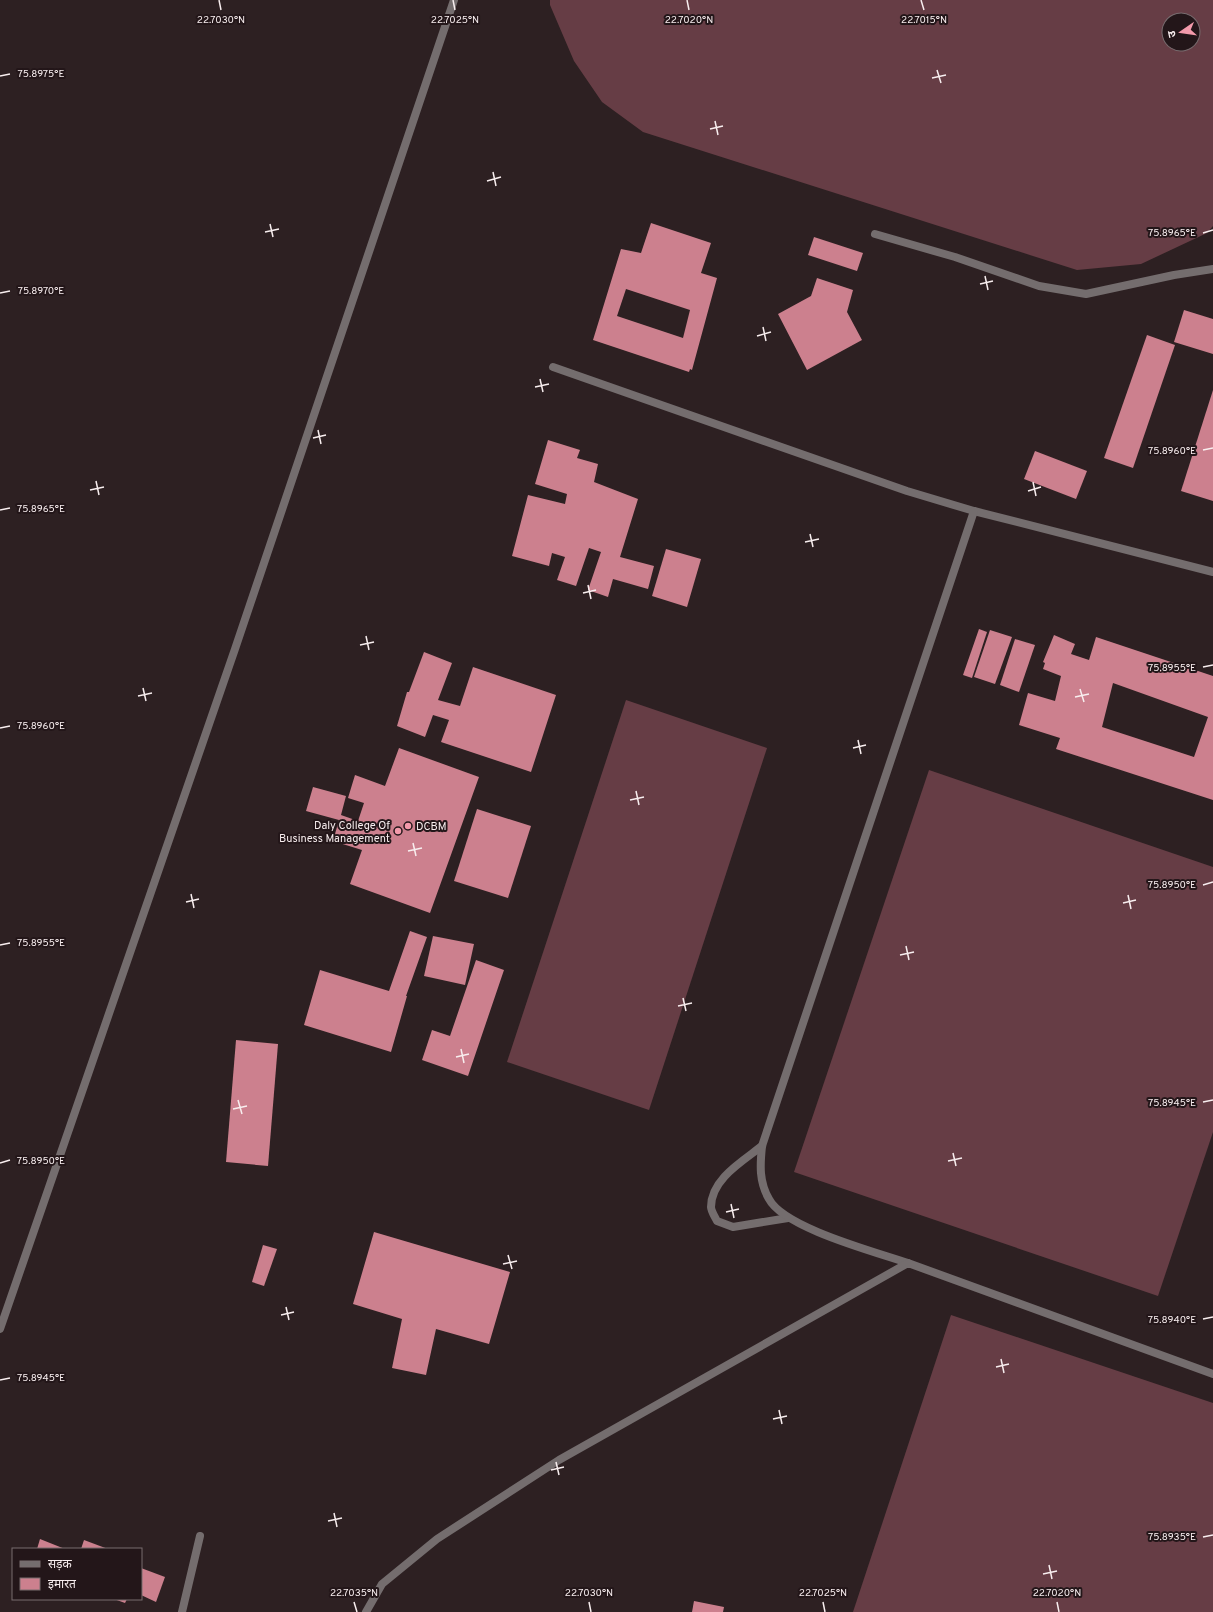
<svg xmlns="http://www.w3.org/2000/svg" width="1213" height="1612" font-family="Overpass,'Noto Sans Devanagari',sans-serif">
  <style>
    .grass { fill: #663d45; fill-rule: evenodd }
    .building { fill: #cc808e; fill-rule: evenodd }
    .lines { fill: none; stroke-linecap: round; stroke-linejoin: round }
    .lane { stroke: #746d6e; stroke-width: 8 }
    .street { stroke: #746d6e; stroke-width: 8 }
    .ticks { fill: none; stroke: #f8eeef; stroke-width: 1.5 }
    .poi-dot { fill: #f39aab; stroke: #231619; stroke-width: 1.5 }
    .labels { text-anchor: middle; stroke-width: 4; stroke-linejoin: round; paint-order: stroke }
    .poi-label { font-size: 11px; fill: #f8eeef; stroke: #231619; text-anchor: end }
    .ticks-label { font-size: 10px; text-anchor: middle; fill: #f8eeef; stroke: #231619; stroke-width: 4; stroke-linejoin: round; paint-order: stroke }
  </style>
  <rect width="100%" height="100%" fill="#2d2022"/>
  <g class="grass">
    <path d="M550,0H1213V226L1207,233L1141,264L1077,270L643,132L602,102L574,61L550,5ZM1169,20H1193V44H1169Z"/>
    <path d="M626,700L767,748L649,1110L507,1062Z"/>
    <path d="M929,770L1213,867V1132L1158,1296L794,1172Z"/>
    <path d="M951,1315L1213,1403V1612H853Z"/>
  </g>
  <g class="building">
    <path d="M651,223L711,243L701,273L717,278L692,370L690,369L689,372L593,340L621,249L641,253ZM626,289L690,310L683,338L617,316Z"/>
    <path d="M814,237L863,253L857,271L808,255Z"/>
    <path d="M817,278L853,290L847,312L862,340L807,370L778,314L811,296Z"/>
    <path d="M1184,310L1213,319V354L1174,342Z"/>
    <path d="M1147,335L1175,345L1133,468L1104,458Z"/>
    <path d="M1213,390V501L1181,491Z"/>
    <path d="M548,440L580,450L577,458L598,464L594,482L638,499L620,557L654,566L648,589L613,579L608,597L588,590L601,552L589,548L576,586L557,580L565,557L552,553L549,566L512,556L528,495L565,504L567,494L535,484Z"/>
    <path d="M1035,451L1087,471L1076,499L1024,479Z"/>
    <path d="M666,549L701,559L687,607L652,596Z"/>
    <path d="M979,629L987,632L972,678L963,675Z"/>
    <path d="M990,630L1012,637L995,684L974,677Z"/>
    <path d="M1054,635L1075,644L1071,654L1089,660L1096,637L1213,676V800L1056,749L1060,738L1019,725L1028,693L1055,701L1061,676L1043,669L1045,663L1043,662ZM1113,683L1208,717L1194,757L1102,727Z"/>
    <path d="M1015,639L1035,645L1019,692L1000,685Z"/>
    <path d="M424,652L452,663L438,700L460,706L473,667L556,695L531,772L441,742L449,720L433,715L425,737L397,726L407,692H409Z"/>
    <path d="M399,748L479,777L430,913L350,884L362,850L333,841L339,820L306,811L313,787L346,796L341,815L358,821L364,803L348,798L355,775L385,786Z"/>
    <path d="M477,809L531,826L508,898L454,881Z"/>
    <path d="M410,931L427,937L406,996H407L391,1052L304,1025L320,970L389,991Z"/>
    <path d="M433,936L474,944L465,985L424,976Z"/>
    <path d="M476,960L504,970L468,1076L422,1060L432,1030L450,1036Z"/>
    <path d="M236,1040L278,1044L268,1166L226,1162Z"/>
    <path d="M374,1232L510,1272L489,1344L436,1329L426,1375L392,1368L402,1319L353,1304Z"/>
    <path d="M263,1245L277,1249L264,1286L252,1282Z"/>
    <path d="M40,1539L65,1549H37Z"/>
    <path d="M84,1540L108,1549H81Z"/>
    <path d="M141,1568L165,1577L156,1602L141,1595Z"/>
    <path d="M114,1599H127L125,1603Z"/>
    <path d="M694,1601L724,1607L723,1612H692Z"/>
  </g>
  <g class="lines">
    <g class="lane">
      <path d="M875,234L955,257L1039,286L1086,294L1174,275L1213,269"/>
      <path d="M553,367L907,491L974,511L1213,572"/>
      <path d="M762,1146C743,1161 711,1179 711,1207C711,1211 715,1217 717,1221L733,1227L788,1218"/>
      <path d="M908,1263C876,1252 784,1228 769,1199C759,1182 760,1165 762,1146L974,511"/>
      <path d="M182,1612L200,1536"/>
      <path d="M366,1612L382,1584L437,1539L559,1460L908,1263L1213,1374"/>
    </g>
    <path class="street" d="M0,1329L235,649L454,0"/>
  </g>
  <path class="ticks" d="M219,0L221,10M453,0L455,10M687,0L689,10M921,0L924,10M937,70L941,83M0,76L10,74M932,78L946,75M715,121L718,135M710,129L723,126M493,172L496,186M487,181L501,177M270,224L273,237M265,232L279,229M1203,233L1213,230M985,276L988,290M980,284L993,281M0,293L10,291M763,327L766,341M757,336L771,332M540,379L543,392M535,387L549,384M318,430L321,444M313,438L326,435M1203,450L1213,448M96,481L99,495M1033,482L1036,496M90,490L104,487M1028,491L1041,487M0,510L10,508M810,534L813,547M805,542L819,539M588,585L591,599M583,593L596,590M366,636L369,650M360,645L374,642M1203,667L1213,665M143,688L146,701M1080,689L1084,702M138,696L152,693M1075,697L1089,694M0,728L10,726M858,740L861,754M853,748L866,745M636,791L639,805M630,800L644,797M413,843L416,856M408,851L422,848M1203,885L1213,882M191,894L194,908M1128,895L1131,909M186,902L199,899M1123,903L1136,900M0,945L10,943M906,946L909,960M900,955L914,952M683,998L686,1011M678,1006L692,1003M461,1049L464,1063M456,1057L469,1054M238,1100L242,1114M1203,1102L1213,1100M233,1109L247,1106M953,1153L956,1166M948,1161L962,1158M0,1163L10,1160M731,1204L734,1218M726,1212L739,1209M508,1255L512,1269M503,1264L517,1261M286,1307L289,1320M281,1315L294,1312M1203,1319L1213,1317M1001,1359L1004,1373M996,1367L1009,1364M0,1380L10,1378M779,1410L782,1424M773,1419L787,1416M556,1462L559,1475M551,1470L564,1467M334,1513L337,1527M328,1521L342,1518M1203,1537L1213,1535M1049,1565L1052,1579M1043,1574L1057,1571M354,1602L357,1612M589,1602L591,1612M823,1602L825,1612M1057,1602L1059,1612"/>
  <g class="poi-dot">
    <circle cx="408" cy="826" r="4"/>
    <circle cx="398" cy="831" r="4"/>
  </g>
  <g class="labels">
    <g class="poi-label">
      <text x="390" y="829">Daly College Of<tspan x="390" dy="13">Business Management</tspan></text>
      <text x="416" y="830" text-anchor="start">DCBM</text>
    </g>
  </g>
  <g class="ticks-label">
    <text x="221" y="23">22.7030°N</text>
    <text x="455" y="23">22.7025°N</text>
    <text x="689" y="23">22.7020°N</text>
    <text x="924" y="23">22.7015°N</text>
    <text x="41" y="77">75.8975°E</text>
    <text x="1172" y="236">75.8965°E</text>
    <text x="41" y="294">75.8970°E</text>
    <text x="1172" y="454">75.8960°E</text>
    <text x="41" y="512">75.8965°E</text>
    <text x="1172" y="671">75.8955°E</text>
    <text x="41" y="729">75.8960°E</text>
    <text x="1172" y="888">75.8950°E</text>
    <text x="41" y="946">75.8955°E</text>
    <text x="1172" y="1106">75.8945°E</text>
    <text x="41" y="1164">75.8950°E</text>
    <text x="1172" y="1323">75.8940°E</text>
    <text x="41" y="1381">75.8945°E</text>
    <text x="1172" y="1540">75.8935°E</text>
    <text x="354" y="1596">22.7035°N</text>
    <text x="589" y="1596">22.7030°N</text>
    <text x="823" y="1596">22.7025°N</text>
    <text x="1057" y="1596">22.7020°N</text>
  </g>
  <rect x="12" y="1548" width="130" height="52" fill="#231619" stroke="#786c6f"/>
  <rect x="20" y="1561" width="20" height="6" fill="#746d6e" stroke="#786c6f"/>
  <text x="48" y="1568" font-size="12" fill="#f8eeef">सड़क</text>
  <rect x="20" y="1578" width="20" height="12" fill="#cc808e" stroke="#786c6f"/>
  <text x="48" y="1588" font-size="12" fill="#f8eeef">इमारत</text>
  <g transform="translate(1181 32) rotate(257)"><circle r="19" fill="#231619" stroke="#786c6f"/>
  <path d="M0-3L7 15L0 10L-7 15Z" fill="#f39aab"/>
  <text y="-6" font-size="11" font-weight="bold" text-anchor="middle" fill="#f8eeef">उ</text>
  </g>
</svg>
